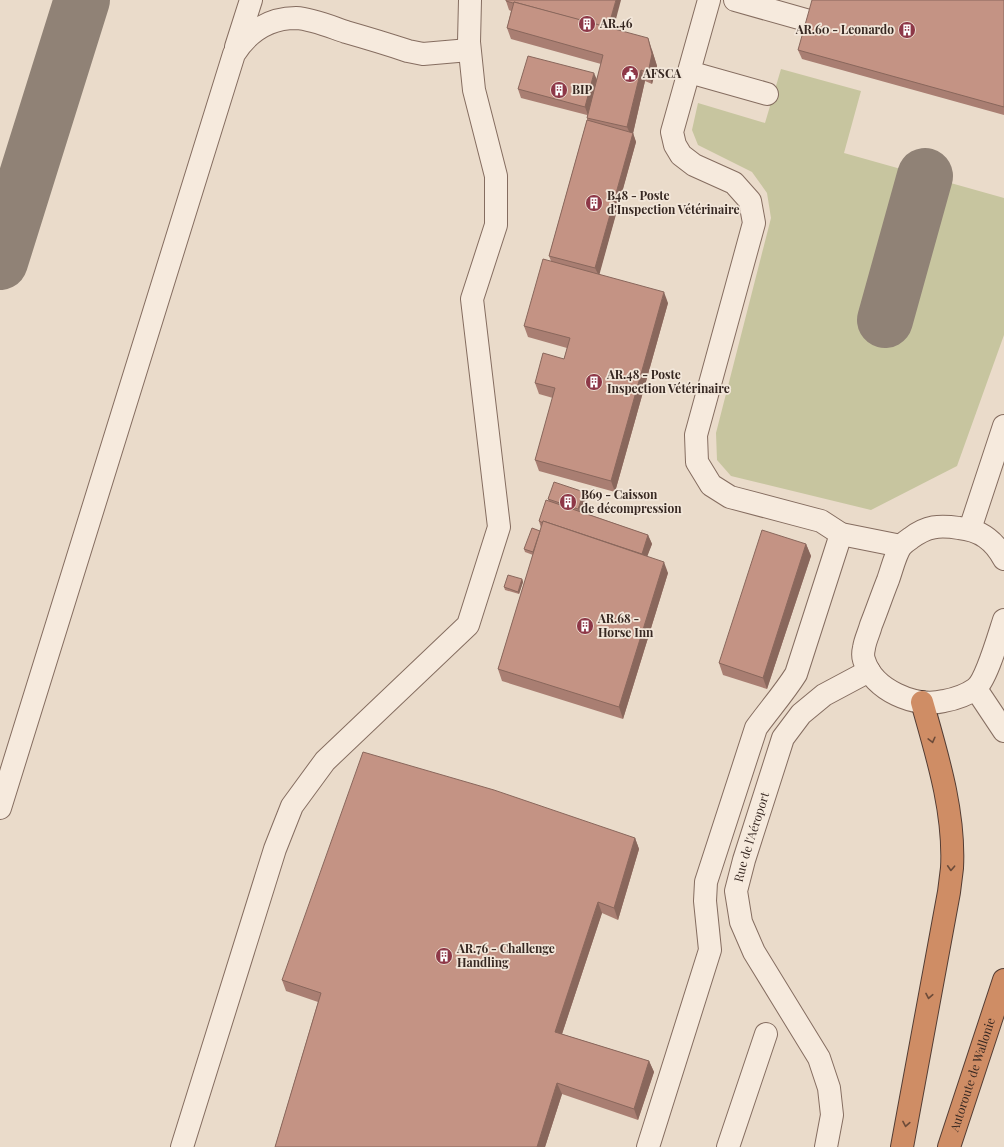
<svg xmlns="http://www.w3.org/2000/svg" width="1004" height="1147" font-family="'Playfair Display',serif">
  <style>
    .green { fill: #c7c59f }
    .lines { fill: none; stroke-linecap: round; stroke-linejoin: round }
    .taxiway { stroke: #908276; stroke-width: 56 }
    .minor-casing { stroke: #856d60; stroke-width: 24 }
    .highway-casing { stroke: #543d34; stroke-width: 24 }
    .minor { stroke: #f6eadd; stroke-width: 22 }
    .highway { stroke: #cf8d65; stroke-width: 22 }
    .wall { fill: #a97e72 }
    .shaded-wall { fill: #89675c }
    .building { fill: #c49384; stroke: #89675c }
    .oneway { stroke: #6c4b39 }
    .labels { text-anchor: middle; stroke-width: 3.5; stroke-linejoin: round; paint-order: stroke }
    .poi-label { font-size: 12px; font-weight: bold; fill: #372822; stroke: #f2e6d9; text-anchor: start }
    .street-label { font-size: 12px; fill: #372822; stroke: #f2e6d9 }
  </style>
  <rect width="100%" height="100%" fill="#eadbca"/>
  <path class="green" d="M781,69L861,91L844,153L1004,198V335L957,466L871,510L731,476L717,460L716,433L771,218L767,193L752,172L698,145L692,130L698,103L765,123Z"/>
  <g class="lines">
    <g class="taxiway">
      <path d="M0,262L82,0"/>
      <path d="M885,320L925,176"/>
    </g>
    <g class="minor-casing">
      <g id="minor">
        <path d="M709,0L672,132L675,145L681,155L694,165L734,183L750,201L754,223L696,435L697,462L711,485L730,497L821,521L841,534L901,546"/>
        <path d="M735,0L806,20"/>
        <path d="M236,47L251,0"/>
        <path d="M689,72L767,94"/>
        <path d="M970,529L1004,426"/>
        <path d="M1004,559C994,540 980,530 959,528C939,525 927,526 911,538C908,540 904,543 901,546C895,555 892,569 888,580C882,595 877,610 871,625C869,633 865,640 864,648C863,652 863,657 864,660C873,690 915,708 944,701C955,699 965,696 975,689C986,681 999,635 1004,620"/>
        <path d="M976,689L1004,731"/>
        <path d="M0,808L234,54C248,32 269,18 296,18C313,19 331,27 346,32C367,38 387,44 408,51L423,54L469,50"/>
        <path d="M182,1147L275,849L292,806L325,761L468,625L499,527L472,299L496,225V176L474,90L469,42L470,0"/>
        <path d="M648,1147L710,950L705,901L706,882L756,728C769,710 784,693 796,674L841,534"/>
        <path d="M728,1147L766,1034"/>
        <path id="s1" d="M826,1147L832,1115L829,1088L819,1058L754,952L741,922L736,891L744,860L783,738L801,714L824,695L869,671"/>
      </g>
    </g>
    <g class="highway-casing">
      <g id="highway">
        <path d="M902,1147L949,892C950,884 951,876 952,868C955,812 937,755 922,702"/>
        <path id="s2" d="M949,1147L1004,980"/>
      </g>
    </g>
    <use href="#minor" class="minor"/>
    <use href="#highway" class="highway"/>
  </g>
  <g class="wall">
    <path d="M1004,0V115L802,59L798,50Z"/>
    <path d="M506,1L613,29L652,50L657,66L652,84L645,81L633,133L636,142L599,274L668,303L615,492L539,471L535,460L553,398L539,394L535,383L564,359L567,348L528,337L524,326L551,261L549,256L587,120V115L521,98L518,89L597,79L601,64L511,39L507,28L511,11L509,10Z"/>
    <path d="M584,492L586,498L582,512L648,535L652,544L647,556L668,573L623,719L502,681L498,669L533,555L525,552L524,549L540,531L541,528L539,521L549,501L548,499Z"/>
    <path d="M806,544L811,556L767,689L723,675L719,663Z"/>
    <path d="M522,579L523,582L519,594L505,590L504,587Z"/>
    <path d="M635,838L639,849L618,920L602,913L562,1034L649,1061L654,1072L638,1120L562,1094L545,1147H275L318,1002L286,991L282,980Z"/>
  </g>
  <g class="shaded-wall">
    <path d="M616,0H621L611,38L607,30Z"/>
    <path d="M648,38L652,50L657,66L652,84L648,73Z"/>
    <path d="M641,70L645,81L632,138L627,127Z"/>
    <path d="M594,73L598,82L588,115L585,107Z"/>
    <path d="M633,133L636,142L599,276L595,268Z"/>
    <path d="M664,292L668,303L615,492L611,481Z"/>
    <path d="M584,492L586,498L581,515L578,509Z"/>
    <path d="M648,535L652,544L644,565L641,557Z"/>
    <path d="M806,544L811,556L767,689L763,678Z"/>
    <path d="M664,562L668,573L623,719L619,707Z"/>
    <path d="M522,579L523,582L519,594L518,592Z"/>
    <path d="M635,838L639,849L618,920L614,908Z"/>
    <path d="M598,902L602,913L559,1043L555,1032Z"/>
    <path d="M649,1061L654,1072L638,1120L634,1109Z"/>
    <path d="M557,1083L562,1094L545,1147H537Z"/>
  </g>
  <g class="building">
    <path d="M506,0H616L608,28L514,2L513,3L506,1Z"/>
    <path d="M812,0H1004V107L798,50Z"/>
    <path d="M514,2L648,38L652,54L648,73L641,70L627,127L587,118L603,55L507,28Z"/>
    <path d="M528,56L594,73L585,107L518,89Z"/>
    <path d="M587,120L633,133L595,268L549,256Z"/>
    <path d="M543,259L664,292L611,481L535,460L555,388L535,383L543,353L564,359L570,338L524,326Z"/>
    <path d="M554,482L584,492L578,509L548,499Z"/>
    <path d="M546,500L648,535L642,554L543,521V523L539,521Z"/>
    <path d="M543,521L664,562L619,707L498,669Z"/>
    <path d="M532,528L540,531L533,552L524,549Z"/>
    <path d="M762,530L806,544L763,678L719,663Z"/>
    <path d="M508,575L522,579L518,592L504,587Z"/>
    <path d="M363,752L494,790L635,838L614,908L598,902L555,1032L649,1061L634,1109L557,1083L537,1147H275L321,993L282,980Z"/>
  </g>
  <defs><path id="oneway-chevron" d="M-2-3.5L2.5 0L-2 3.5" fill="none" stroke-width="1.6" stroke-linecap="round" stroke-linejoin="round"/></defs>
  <g class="oneway">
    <use href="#oneway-chevron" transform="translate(932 740) rotate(76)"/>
    <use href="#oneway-chevron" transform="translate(951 868) rotate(93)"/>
    <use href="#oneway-chevron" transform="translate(929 996) rotate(101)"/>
    <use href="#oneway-chevron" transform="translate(906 1124) rotate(100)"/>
  </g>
  <defs>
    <g id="building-disc" transform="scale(0.9)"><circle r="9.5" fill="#8d3747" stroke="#f2e6d9"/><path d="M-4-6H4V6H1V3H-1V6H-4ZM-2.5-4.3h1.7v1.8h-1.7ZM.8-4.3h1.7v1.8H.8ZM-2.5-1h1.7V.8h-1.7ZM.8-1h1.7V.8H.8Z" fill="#fff"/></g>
    <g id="civic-disc" transform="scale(0.9)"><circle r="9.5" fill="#8d3747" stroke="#f2e6d9"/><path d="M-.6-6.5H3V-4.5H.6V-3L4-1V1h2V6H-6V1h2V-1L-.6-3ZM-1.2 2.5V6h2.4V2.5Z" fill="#fff"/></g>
  </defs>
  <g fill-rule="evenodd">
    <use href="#building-disc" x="587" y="24"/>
    <use href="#building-disc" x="907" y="30"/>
    <use href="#civic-disc" x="630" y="74"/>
    <use href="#building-disc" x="559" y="90"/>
    <use href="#building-disc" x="594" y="203"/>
    <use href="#building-disc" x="594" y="382"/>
    <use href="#building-disc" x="568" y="502"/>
    <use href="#building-disc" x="585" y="626"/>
    <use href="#building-disc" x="444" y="956"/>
  </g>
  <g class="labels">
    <g class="poi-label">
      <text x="600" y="28">AR.46</text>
      <text x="894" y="34" text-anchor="end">AR.60 - Leonardo</text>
      <text x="643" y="78">AFSCA</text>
      <text x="572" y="94">BIP</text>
      <text x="607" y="200">B48 - Poste<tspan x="607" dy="14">d'Inspection Vétérinaire</tspan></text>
      <text x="607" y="379">AR.48 - Poste<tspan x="607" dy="14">Inspection Vétérinaire</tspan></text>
      <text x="581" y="499">B69 - Caisson<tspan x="581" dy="14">de décompression</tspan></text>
      <text x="598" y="623">AR.68 -<tspan x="598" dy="14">Horse Inn</tspan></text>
      <text x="457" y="953">AR.76 - Challenge<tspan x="457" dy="14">Handling</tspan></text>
    </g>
    <g class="street-label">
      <text dy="4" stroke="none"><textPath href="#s1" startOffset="336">Rue de l'Aéroport</textPath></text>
      <text dy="4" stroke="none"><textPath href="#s2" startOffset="76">Autoroute de Wallonie</textPath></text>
    </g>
  </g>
</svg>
